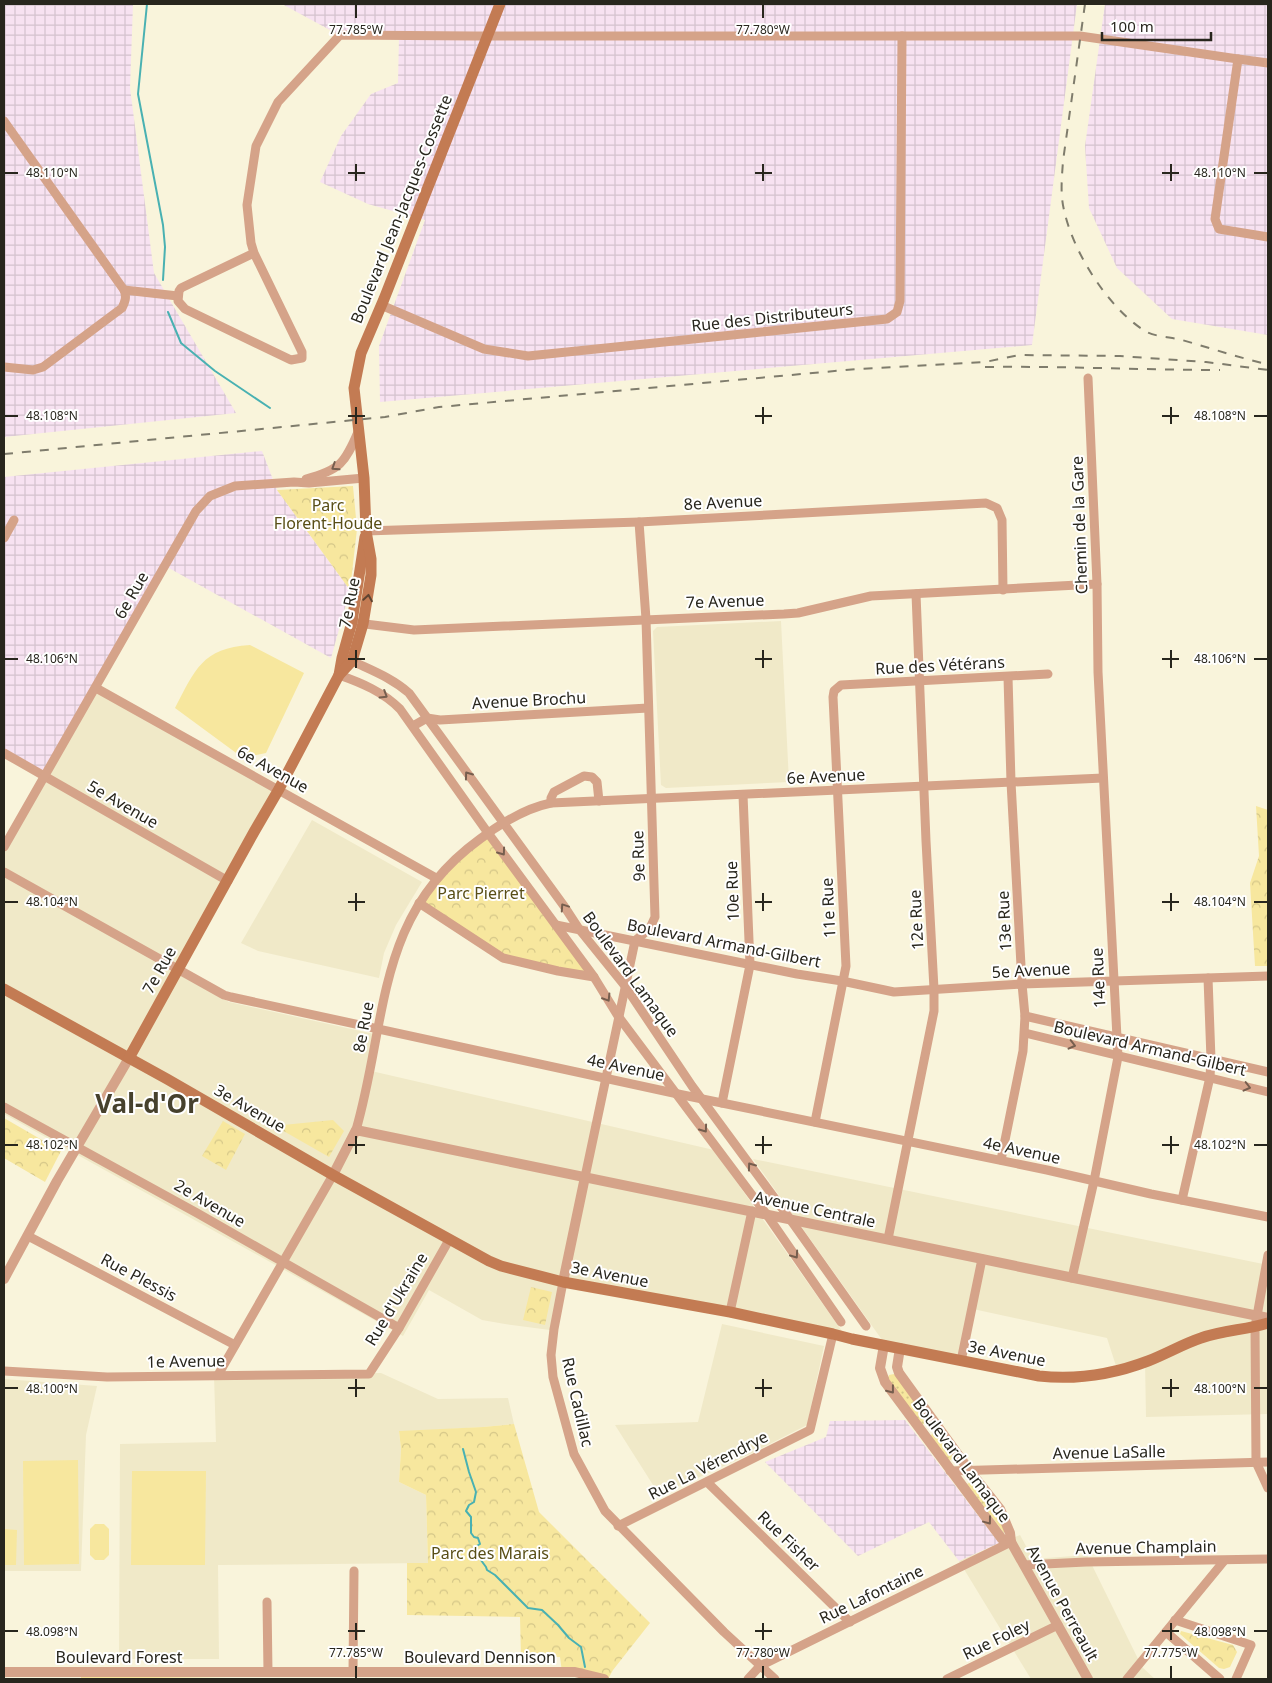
<svg xmlns="http://www.w3.org/2000/svg" width="1272" height="1683" font-family="'Noto Sans',sans-serif">
  <style>
    .built { fill: #f0e9c8 }
    .industrial { fill: url(#industrial-grid) }
    .grass { fill: url(#grass-dots) }
    .park { fill: url(#park-crowns) }
    .pitch { fill: #f7e79e }
    .lines { fill: none; stroke-linecap: round; stroke-linejoin: round }
    .stream { stroke: #49b1b2; stroke-width: 2 }
    .minor { stroke: #d5a389; stroke-width: 9 }
    .tertiary { stroke: #d5a389; stroke-width: 10 }
    .secondary { stroke: #c37b53; stroke-width: 11 }
    .rail { stroke: #7f7c6c; stroke-width: 2; stroke-dasharray: 9 9; stroke-linecap: butt }
    .oneway { stroke: #765e4e }
    .oneway2 { stroke: #5e4430 }
    .ticks { fill: none; stroke: #28261d; stroke-width: 2 }
    .labels { text-anchor: middle; stroke-width: 4; stroke-linejoin: round; paint-order: stroke }
    .street-label { font-size: 16px; fill: #28261d; stroke: #fff }
    .park-label { font-size: 16px; fill: #594e16; stroke: #fff }
    .town-label { font-size: 26px; font-weight: bold; fill: #46412d; stroke: #fff }
    .ticks-label { font-size: 12px; text-anchor: middle; fill: #28261d; stroke: #fff; stroke-width: 4; stroke-linejoin: round; paint-order: stroke }
  </style>
  <defs>
    <pattern id="industrial-grid" width="8" height="8" patternUnits="userSpaceOnUse" patternTransform="scale(1.25)"><rect width="8" height="8" fill="#f7e2f1"/><path d="M0 4h8M4 0v8" fill="none" stroke="#d4c2ce"/></pattern>
    <pattern id="grass-dots" width="8" height="8" patternUnits="userSpaceOnUse" patternTransform="scale(1.25)"><rect width="8" height="8" fill="#f7e79e"/><path d="M2 2h.1M6 6h.1" fill="none" stroke="#d4c688" stroke-width="1.8" stroke-linecap="round"/></pattern>
    <pattern id="park-crowns" width="20" height="18" patternUnits="userSpaceOnUse" patternTransform="scale(1.25)"><rect width="20" height="18" fill="#f7e79e"/><path d="M2 6a3 3 0 1 1 6 0M12 15a3 3 0 1 1 6 0" fill="none" stroke="#d4c688"/></pattern>
  </defs>
  <rect width="100%" height="100%" fill="#f9f4db"/>
  <g class="built">
    <path d="M781,621L789,782L666,788L661,785L653,631L657,627Z"/>
    <path d="M95,688L276,792L172,971L229,1002L374,1034L367,1070L714,1150L844,1334L564,1277L550,1330L505,1324L482,1320L429,1290L403,1336L4,1114V843Z"/>
    <path d="M312,820L422,882L396,925L384,953L379,978L258,951L241,943Z"/>
    <path d="M753,1159L1268,1265V1414L1146,1417L1145,1361L1117,1369L1107,1338L973,1309L962,1360L885,1344Z"/>
    <path d="M722,1324L824,1346L807,1425L752,1453L691,1481L690,1480L660,1496L615,1425L698,1422Z"/>
    <path d="M381,1373L438,1399L508,1398L514,1424L483,1427L399,1432L401,1449L399,1482L426,1495L428,1563L218,1565L219,1659H119L120,1444L216,1442L214,1375Z"/>
    <path d="M4,1379L97,1386L86,1435L81,1571H4Z"/>
    <path d="M1020,1535L1033,1559L1087,1555L1142,1667L1155,1679H1031L959,1561Z"/>
  </g>
  <g class="industrial">
    <path d="M4,4H133L130,88L154,273L236,413L4,437Z"/>
    <path d="M282,4H1077L1032,345L380,402L379,346L425,220L368,204L320,182L341,136L371,94L398,83L399,37L341,36Z"/>
    <path d="M1105,4H1268V335L1172,319L1117,268L1089,208L1085,146Z"/>
    <path d="M262,451L277,490L350,590L331,658L167,567L43,776L4,754V477Z"/>
    <path d="M905,1420L999,1543L959,1561L929,1522L858,1556L765,1462L826,1437L830,1421Z"/>
  </g>
  <g class="grass">
    <path d="M894,1374L896,1376L926,1418V1423L922,1425L887,1380L889,1375Z"/>
    <path d="M933,1433L938,1434L952,1454V1459L949,1461L930,1436Z"/>
    <path d="M971,1482L975,1485L1006,1528L1004,1533L967,1484Z"/>
  </g>
  <g class="park">
    <path d="M353,486L357,529L350,590L277,490Z"/>
    <path d="M1256,806L1268,810V966H1255L1250,883L1259,856Z"/>
    <path d="M488,833L594,977L503,958L419,903L436,878Z"/>
    <path d="M4,1118L61,1151L45,1182L4,1158Z"/>
    <path d="M333,1120L344,1131L329,1157L280,1129L283,1125Z"/>
    <path d="M223,1121L245,1134L226,1170L202,1156Z"/>
    <path d="M531,1287L552,1292L545,1325L523,1320Z"/>
    <path d="M514,1424L539,1512L650,1623L613,1670L608,1679L562,1672L560,1657H521L520,1617L407,1615V1563H428L426,1495L399,1482L401,1449L399,1431L483,1427Z"/>
    <path d="M1181,1631L1233,1645L1237,1652L1230,1667L1224,1669L1219,1668L1180,1634Z"/>
    <path d="M81,1676L228,1678V1679H81Z"/>
  </g>
  <g class="pitch">
    <path d="M250,645L304,673L266,753L243,758L175,708C195,670 202,648 250,645Z"/>
    <path d="M78,1460L79,1564L24,1565L23,1461Z"/>
    <path d="M132,1471H206L205,1565H131Z"/>
    <path d="M95,1524H104L109,1529V1555L104,1560H95L90,1555V1529Z"/>
    <path d="M4,1529L17,1530L16,1565H4Z"/>
  </g>
  <g class="lines">
    <g class="stream">
      <path d="M147,4L138,94L163,225L165,247L163,280"/>
      <path d="M168,312L181,343L215,371L270,408"/>
      <path d="M463,1449L469,1472L476,1492L474,1502L469,1505L466,1511L471,1517V1533L474,1537L478,1538L480,1544L475,1547V1552L486,1567L487,1570L495,1575L528,1608L542,1610L558,1625L569,1638L581,1647L585,1667"/>
    </g>
    <g class="minor">
      <path d="M1268,63L1238,59L1215,219L1219,229L1268,237"/>
      <path d="M4,121L124,290C127,297 125,302 122,308L43,367L33,370L4,367"/>
      <path d="M254,253L181,288L179,291L178,301L185,309L291,360L302,358V352L254,253L251,243L247,205L256,146L278,102L340,35L475,36H1080L1238,59"/>
      <path d="M124,290L178,296"/>
      <path d="M381,305L484,349L528,356L887,319L897,312L900,301L902,36"/>
      <path d="M306,479C340,470 345,463 358,432"/>
      <path d="M366,531L639,522L986,503L997,508L1002,520L1003,590"/>
      <path d="M4,538L14,520"/>
      <path d="M357,623L414,630L784,614L798,613L871,596L1097,584"/>
      <path d="M352,661C373,671 392,678 409,693L564,906L579,929L625,986L692,1086L790,1219L866,1326"/>
      <path d="M339,675C362,683 383,692 400,709L488,833L594,977L618,1016L767,1215L841,1322"/>
      <path d="M96,688L436,878"/>
      <path d="M413,726L427,718L440,720L648,708"/>
      <path d="M4,753L228,881"/>
      <path d="M551,803V798L554,792L584,776L592,777L597,782L599,801"/>
      <path d="M4,847L196,511L210,496L235,486L294,482L309,483L364,478"/>
      <path d="M4,872L224,995L231,997L678,1094L1047,1170L1151,1194L1268,1217"/>
      <path d="M419,903L503,958L558,971L594,977"/>
      <path d="M556,925L797,974L842,981L894,992L1022,984L1268,976"/>
      <path d="M1025,1016L1268,1072"/>
      <path d="M1025,1033L1268,1092"/>
      <path d="M722,1103L750,965L743,795"/>
      <path d="M4,1107L197,1213L399,1328"/>
      <path d="M815,1122L846,966L833,697L834,691L841,685L1048,674"/>
      <path d="M356,1130C388,1019 375,915 480,839C500,824 526,808 551,803L1103,778"/>
      <path d="M1001,1160L1023,1051L1025,1016L1022,984L1011,782L1008,677"/>
      <path d="M585,1177L635,941L650,928L655,917L646,619L639,522"/>
      <path d="M1182,1200L1210,1077L1211,1059L1208,978"/>
      <path d="M28,1236L235,1345"/>
      <path d="M888,1239L934,1011V989L926,841L916,594"/>
      <path d="M1268,1255L1255,1327L1256,1462L1268,1488"/>
      <path d="M1072,1278L1094,1181L1118,1057L1098,672L1097,584L1088,378"/>
      <path d="M563,1282L554,1329L551,1355L553,1377L574,1454L605,1511L724,1632L775,1679"/>
      <path d="M730,1312L752,1211"/>
      <path d="M961,1361L982,1259"/>
      <path d="M4,1371L107,1377L369,1374L399,1328L449,1240"/>
      <path d="M218,1375L333,1175"/>
      <path d="M950,1471L1268,1462"/>
      <path d="M707,1482L850,1622"/>
      <path d="M618,1526L810,1430L833,1334"/>
      <path d="M1024,1565L1086,1562L1268,1559"/>
      <path d="M267,1602L268,1672"/>
      <path d="M1175,1620L1251,1645L1236,1679"/>
      <path d="M1166,1632L1220,1679"/>
      <path d="M353,1672L354,1571"/>
      <path d="M748,1679L760,1666L1011,1542"/>
      <path d="M947,1679L1058,1625"/>
      <path d="M1127,1679L1224,1561"/>
    </g>
    <g class="tertiary">
      <path d="M333,1175L356,1130L1268,1318"/>
      <path d="M4,1279L57,1181L129,1058"/>
      <path d="M563,1282L585,1177"/>
      <path d="M884,1345L880,1368L885,1382L1002,1539L1011,1542"/>
      <path d="M900,1348L897,1367L899,1373L969,1470L1000,1509L1010,1533L1011,1542L1088,1679"/>
      <path d="M4,1672H575L604,1679"/>
    </g>
    <g class="secondary">
      <path d="M339,675L342,658L352,622L365,537"/>
      <path d="M4,989L167,1079L333,1175L489,1261L501,1266L563,1282L730,1312L833,1334L852,1339L1039,1376C1076,1380 1114,1374 1148,1361C1166,1354 1183,1344 1201,1338C1223,1330 1246,1330 1268,1323"/>
      <path d="M129,1058L254,832L279,789L339,675L352,661L363,624L371,575V559L366,531L364,478L354,388L361,353L384,299L500,4"/>
    </g>
    <g class="rail">
      <path d="M1085,4L1063,161C1062,176 1060,194 1064,210C1073,252 1108,308 1145,331C1155,337 1171,337 1182,340C1210,348 1237,357 1266,364"/>
      <path d="M985,367C1064,366 1142,370 1220,370"/>
      <path d="M4,454L385,417L439,407L857,369L985,362L1019,355L1120,356L1206,362L1268,370"/>
    </g>
  </g>
  <defs><path id="oneway-chevron" d="M-2-3.5L2.5 0L-2 3.5" fill="none" stroke-width="1.6" stroke-linecap="round" stroke-linejoin="round" transform="scale(1.25)"/></defs>
  <g class="oneway">
    <use href="#oneway-chevron" transform="translate(335 467) rotate(147)"/>
    <use href="#oneway-chevron" transform="translate(384 695) rotate(32)"/>
    <use href="#oneway-chevron" transform="translate(468 775) rotate(-126)"/>
    <use href="#oneway-chevron" transform="translate(502 852) rotate(54)"/>
    <use href="#oneway-chevron" transform="translate(564 907) rotate(-124)"/>
    <use href="#oneway-chevron" transform="translate(607 998) rotate(58)"/>
    <use href="#oneway-chevron" transform="translate(1072 1045) rotate(14)"/>
    <use href="#oneway-chevron" transform="translate(1247 1087) rotate(14)"/>
    <use href="#oneway-chevron" transform="translate(704 1129) rotate(54)"/>
    <use href="#oneway-chevron" transform="translate(751 1166) rotate(-126)"/>
    <use href="#oneway-chevron" transform="translate(795 1255) rotate(55)"/>
    <use href="#oneway-chevron" transform="translate(891 1390) rotate(52)"/>
    <use href="#oneway-chevron" transform="translate(988 1521) rotate(53)"/>
  </g>
  <use class="oneway2" href="#oneway-chevron" transform="translate(368 598) rotate(-81)"/>
  <path class="ticks" d="M356,5V18M763,5V18M356,164V181M763,164V181M1171,164V181M5,173H18M348,173H365M755,173H772M1162,173H1179M1254,173H1267M356,407V424M763,407V424M1171,407V424M5,416H18M348,416H365M755,416H772M1162,416H1179M1254,416H1267M356,650V668M763,650V668M1171,650V668M5,659H18M348,659H365M755,659H772M1162,659H1179M1254,659H1267M356,893V911M763,893V911M1171,893V911M5,902H18M348,902H365M755,902H772M1162,902H1179M1254,902H1267M356,1136V1154M763,1136V1154M1171,1136V1154M5,1145H18M348,1145H365M755,1145H772M1162,1145H1179M1254,1145H1267M356,1379V1397M763,1379V1397M1171,1379V1397M5,1388H18M348,1388H365M755,1388H772M1162,1388H1179M1254,1388H1267M356,1623V1640M763,1623V1640M1171,1623V1640M5,1631H18M348,1631H365M755,1631H772M1162,1631H1179M1254,1631H1267M356,1666V1678M763,1666V1678M1171,1666V1678"/>
  <g class="labels">
    <g class="street-label">
      <text transform="translate(401 209) rotate(-68)" y="6">Boulevard Jean-Jacques-Cossette</text>
      <text transform="translate(772 317) rotate(-6)" y="6">Rue des Distributeurs</text>
      <text transform="translate(723 502) rotate(-3)" y="6">8e Avenue</text>
      <text transform="translate(1079 525) rotate(-92)" y="6">Chemin de la Gare</text>
      <text transform="translate(131 595) rotate(-60)" y="6">6e Rue</text>
      <text transform="translate(725 601) rotate(-2)" y="6">7e Avenue</text>
      <text transform="translate(349 603) rotate(-79)" y="6">7e Rue</text>
      <text transform="translate(940 665) rotate(-3)" y="6">Rue des Vétérans</text>
      <text transform="translate(529 700) rotate(-3)" y="6">Avenue Brochu</text>
      <text transform="translate(273 769) rotate(29)" y="6">6e Avenue</text>
      <text transform="translate(826 776) rotate(-3)" y="6">6e Avenue</text>
      <text transform="translate(123 804) rotate(30)" y="6">5e Avenue</text>
      <text transform="translate(638 856) rotate(-92)" y="6">9e Rue</text>
      <text transform="translate(732 891) rotate(-92)" y="6">10e Rue</text>
      <text transform="translate(828 908) rotate(-93)" y="6">11e Rue</text>
      <text transform="translate(916 920) rotate(-93)" y="6">12e Rue</text>
      <text transform="translate(1004 921) rotate(-93)" y="6">13e Rue</text>
      <text transform="translate(724 943) rotate(11)" y="6">Boulevard Armand-Gilbert</text>
      <text transform="translate(159 970) rotate(-61)" y="6">7e Rue</text>
      <text transform="translate(1031 970) rotate(-3)" y="6">5e Avenue</text>
      <text transform="translate(631 974) rotate(54)" y="6">Boulevard Lamaque</text>
      <text transform="translate(1098 978) rotate(-93)" y="6">14e Rue</text>
      <text transform="translate(363 1027) rotate(-79)" y="6">8e Rue</text>
      <text transform="translate(1150 1048) rotate(13)" y="6">Boulevard Armand-Gilbert</text>
      <text transform="translate(626 1067) rotate(12)" y="6">4e Avenue</text>
      <text transform="translate(250 1108) rotate(30)" y="6">3e Avenue</text>
      <text transform="translate(1022 1150) rotate(12)" y="6">4e Avenue</text>
      <text transform="translate(210 1203) rotate(30)" y="6">2e Avenue</text>
      <text transform="translate(815 1209) rotate(12)" y="6">Avenue Centrale</text>
      <text transform="translate(610 1274) rotate(11)" y="6">3e Avenue</text>
      <text transform="translate(139 1277) rotate(28)" y="6">Rue Plessis</text>
      <text transform="translate(396 1299) rotate(-59)" y="6">Rue d'Ukraine</text>
      <text transform="translate(1007 1353) rotate(11)" y="6">3e Avenue</text>
      <text transform="translate(186 1361) rotate(-1)" y="6">1e Avenue</text>
      <text transform="translate(578 1402) rotate(77)" y="6">Rue Cadillac</text>
      <text transform="translate(1109 1452) rotate(-1)" y="6">Avenue LaSalle</text>
      <text transform="translate(962 1460) rotate(53)" y="6">Boulevard Lamaque</text>
      <text transform="translate(708 1465) rotate(-27)" y="6">Rue La Vérendrye</text>
      <text transform="translate(789 1541) rotate(44)" y="6">Rue Fisher</text>
      <text transform="translate(1146 1547) rotate(-1)" y="6">Avenue Champlain</text>
      <text transform="translate(871 1594) rotate(-26)" y="6">Rue Lafontaine</text>
      <text transform="translate(1063 1603) rotate(61)" y="6">Avenue Perreault</text>
      <text transform="translate(996 1639) rotate(-26)" y="6">Rue Foley</text>
      <text x="119" y="1663">Boulevard Forest</text>
      <text x="480" y="1663">Boulevard Dennison</text>
    </g>
    <g class="park-label">
      <text x="328" y="511">Parc<tspan x="328" dy="18">Florent-Houde</tspan></text>
      <text x="481" y="899">Parc Pierret</text>
      <text x="490" y="1559">Parc des Marais</text>
    </g>
    <g class="town-label">
      <text x="147" y="1113">Val-d'Or</text>
    </g>
  </g>
  <g class="ticks-label">
    <text x="356" y="34">77.785°W</text>
    <text x="763" y="34">77.780°W</text>
    <text x="52" y="177">48.110°N</text>
    <text x="1220" y="177">48.110°N</text>
    <text x="52" y="420">48.108°N</text>
    <text x="1220" y="420">48.108°N</text>
    <text x="52" y="663">48.106°N</text>
    <text x="1220" y="663">48.106°N</text>
    <text x="52" y="906">48.104°N</text>
    <text x="1220" y="906">48.104°N</text>
    <text x="52" y="1149">48.102°N</text>
    <text x="1220" y="1149">48.102°N</text>
    <text x="52" y="1393">48.100°N</text>
    <text x="1220" y="1393">48.100°N</text>
    <text x="52" y="1636">48.098°N</text>
    <text x="1220" y="1636">48.098°N</text>
    <text x="356" y="1657">77.785°W</text>
    <text x="763" y="1657">77.780°W</text>
    <text x="1171" y="1657">77.775°W</text>
  </g>
  <rect width="1272" height="1683" fill="none" stroke="#28261d" stroke-width="10"/>
  <path d="M1102 32v8h109v-8" fill="none" stroke="#28261d" stroke-width="2.5"/>
  <text x="1110" y="32" font-size="15" fill="#28261d" stroke="#ffffff" stroke-width="4" paint-order="stroke">100 m</text>
</svg>
